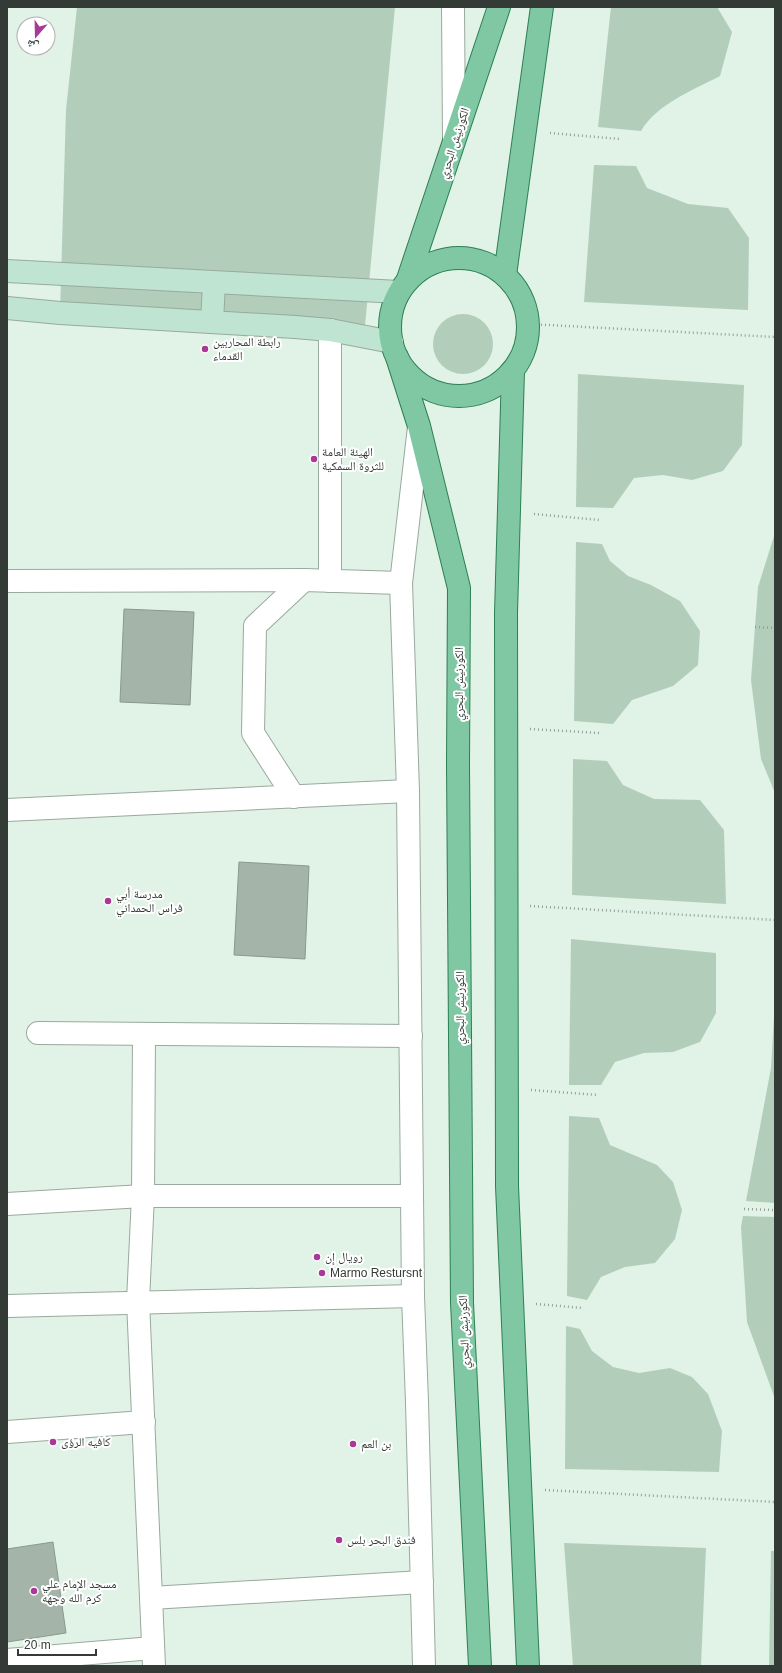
<svg xmlns="http://www.w3.org/2000/svg" width="782" height="1673" font-family="Arial,'Noto Naskh Arabic',sans-serif">
  <style>
    .green { fill: #b2cebb }
    .building { fill: #a4b4a9; stroke: #8a998e }
    .lines { fill: none; stroke-linecap: round; stroke-linejoin: round }
    .minor-casing { stroke: #99a99e; stroke-width: 24 }
    .tertiary-casing { stroke: #99a99e; stroke-width: 24 }
    .secondary-casing { stroke: #99a99e; stroke-width: 24 }
    .primary-casing { stroke: #2d7f55; stroke-width: 24 }
    .path { stroke: #939f97; stroke-width: 2.5; stroke-dasharray: 1 3; stroke-linecap: butt }
    .minor { stroke: #fff; stroke-width: 22 }
    .tertiary { stroke: #fff; stroke-width: 22 }
    .secondary { stroke: #bfe4d1; stroke-width: 22 }
    .primary { stroke: #7fc8a3; stroke-width: 22 }
    .poi-dot { fill: #a93996; stroke: #fff; stroke-width: 1.5 }
    .labels { text-anchor: middle; stroke-width: 4; stroke-linejoin: round; paint-order: stroke }
    .street-label { font-size: 12px; fill: #343a36; stroke: #fff }
    .poi-label { font-size: 12px; fill: #343a36; stroke: #fff; text-anchor: start }
  </style>
  <rect width="100%" height="100%" fill="#e1f2e6"/>
  <g class="green">
    <path d="M77,7H395L364,336L60,313L66,110Z"/>
    <path d="M611,7H717L732,32L720,76C693,90 657,104 641,131L598,127Z"/>
    <path d="M594,165L636,166L647,188L688,204L728,208L749,238L748,310L584,302Z"/>
    <circle cx="463" cy="344" r="30"/>
    <path d="M578,374L744,385L742,445L723,471L692,480L663,475L634,478L613,508L576,507Z"/>
    <path d="M775,533V793L761,759L751,680L758,587Z"/>
    <path d="M576,542L602,544L610,561L628,576L651,585L680,601L700,631L698,665L673,686L632,700L613,724L574,721Z"/>
    <path d="M573,759L607,761L623,785L654,799L700,800L724,830L726,904L572,895Z"/>
    <path d="M571,939L716,953V1013L700,1042L673,1052L644,1053L615,1062L601,1085H569Z"/>
    <path d="M775,999V1203L746,1201L771,1068Z"/>
    <path d="M569,1116L599,1118L610,1145L657,1165L673,1182L682,1210L675,1239L655,1263L625,1267L601,1277L587,1300L567,1296Z"/>
    <path d="M743,1216L774,1217L775,1399L747,1322L741,1227Z"/>
    <path d="M566,1326L580,1329L592,1351L613,1367L639,1373L670,1368L692,1377L708,1394L722,1431L719,1472L565,1469Z"/>
    <path d="M564,1543L706,1548L701,1666H573Z"/>
    <path d="M771,1551H775V1666H769Z"/>
  </g>
  <g class="building">
    <path d="M124,609L194,612L190,705L120,702Z"/>
    <path d="M239,862L309,866L305,959L234,955Z"/>
    <path d="M53,1542L66,1633L7,1642V1549Z"/>
  </g>
  <g class="lines">
    <g class="minor-casing">
      <g id="minor">
        <path d="M7,581L304,580L401,583"/>
        <path d="M330,581V330"/>
        <path d="M294,797L253,733L255,626L304,580"/>
        <path d="M7,810L408,791"/>
        <path d="M38,1033L411,1036"/>
        <path d="M144,1034L143,1196L138,1301L154,1666"/>
        <path d="M7,1204L143,1196H412"/>
        <path d="M7,1306L413,1296"/>
        <path d="M7,1432L144,1422"/>
        <path d="M151,1598L422,1582"/>
        <path d="M7,1660L153,1648"/>
      </g>
    </g>
    <g class="tertiary-casing">
      <g id="tertiary">
        <path d="M453,7L454,138"/>
        <path d="M419,427L401,583L408,791L413,1296L417,1402L424,1666"/>
      </g>
    </g>
    <g class="secondary-casing">
      <g id="secondary">
        <path d="M7,271L399,292"/>
        <path d="M7,308L60,313L295,327L330,330L392,342"/>
        <path d="M212,322L214,283"/>
      </g>
    </g>
    <g class="primary-casing">
      <g id="primary">
        <circle cx="459" cy="327" r="69"/>
        <path d="M505,275L542,7"/>
        <path d="M408,279L499,7"/>
        <path d="M397,357L419,426L459,588L458,766L462,1303L480,1666"/>
        <path d="M513,371L506,613L507,1186L528,1666"/>
      </g>
    </g>
    <g class="path">
      <path d="M550,133L620,139"/>
      <path d="M529,324L775,337"/>
      <path d="M534,514L600,520"/>
      <path d="M755,627L775,628"/>
      <path d="M530,729L600,733"/>
      <path d="M530,906L775,920"/>
      <path d="M531,1090L598,1095"/>
      <path d="M744,1209L775,1210"/>
      <path d="M536,1304L583,1308"/>
      <path d="M545,1490L775,1502"/>
    </g>
    <use href="#minor" class="minor"/>
    <use href="#tertiary" class="tertiary"/>
    <use href="#secondary" class="secondary"/>
    <use href="#primary" class="primary"/>
  </g>
  <g class="poi-dot">
    <circle cx="205" cy="349" r="4"/>
    <circle cx="314" cy="459" r="4"/>
    <circle cx="108" cy="901" r="4"/>
    <circle cx="317" cy="1257" r="4"/>
    <circle cx="322" cy="1273" r="4"/>
    <circle cx="53" cy="1442" r="4"/>
    <circle cx="353" cy="1444" r="4"/>
    <circle cx="339" cy="1540" r="4"/>
    <circle cx="34" cy="1591" r="4"/>
  </g>
  <g class="labels">
    <g class="street-label">
      <text transform="translate(454 143) rotate(-72)" y="4">الكورنيش البحري</text>
      <text transform="translate(459 684) rotate(-90)" y="4">الكورنيش البحري</text>
      <text transform="translate(460 1008) rotate(-90)" y="4">الكورنيش البحري</text>
      <text transform="translate(464 1332) rotate(-92)" y="4">الكورنيش البحري</text>
    </g>
    <g class="poi-label">
      <text x="213" y="346">رابطة المحاربين<tspan x="213" dy="14">القدماء</tspan></text>
      <text x="322" y="456">الهيئة العامة<tspan x="322" dy="14">للثروة السمكية</tspan></text>
      <text x="116" y="898">مدرسة أبي<tspan x="116" dy="14">فراس الحمداني</tspan></text>
      <text x="325" y="1261">رويال إن</text>
      <text x="330" y="1277">Marmo Restursnt</text>
      <text x="61" y="1446">كافيه الرؤى</text>
      <text x="361" y="1448">بن العم</text>
      <text x="347" y="1544">فندق البحر بلس</text>
      <text x="42" y="1588">مسجد الإمام علي<tspan x="42" dy="14">كرم الله وجهه</tspan></text>
    </g>
  </g>
  <rect width="782" height="1673" fill="none" stroke="#343a36" stroke-width="16"/>
  <g transform="translate(36 36) rotate(200)"><circle r="19" fill="#ffffff" stroke="#aeb0af"/>
  <path d="M0-3L7 15L0 10L-7 15Z" fill="#a93996"/>
  <text y="-6" font-size="11" font-weight="bold" text-anchor="middle" fill="#343a36">ش</text>
  </g>
  <path d="M18 1649v6h78v-6" fill="none" stroke="#343a36" stroke-width="2"/>
  <text x="24" y="1649" font-size="12" fill="#343a36" stroke="#ffffff" stroke-width="3" paint-order="stroke">20 m</text>
</svg>
